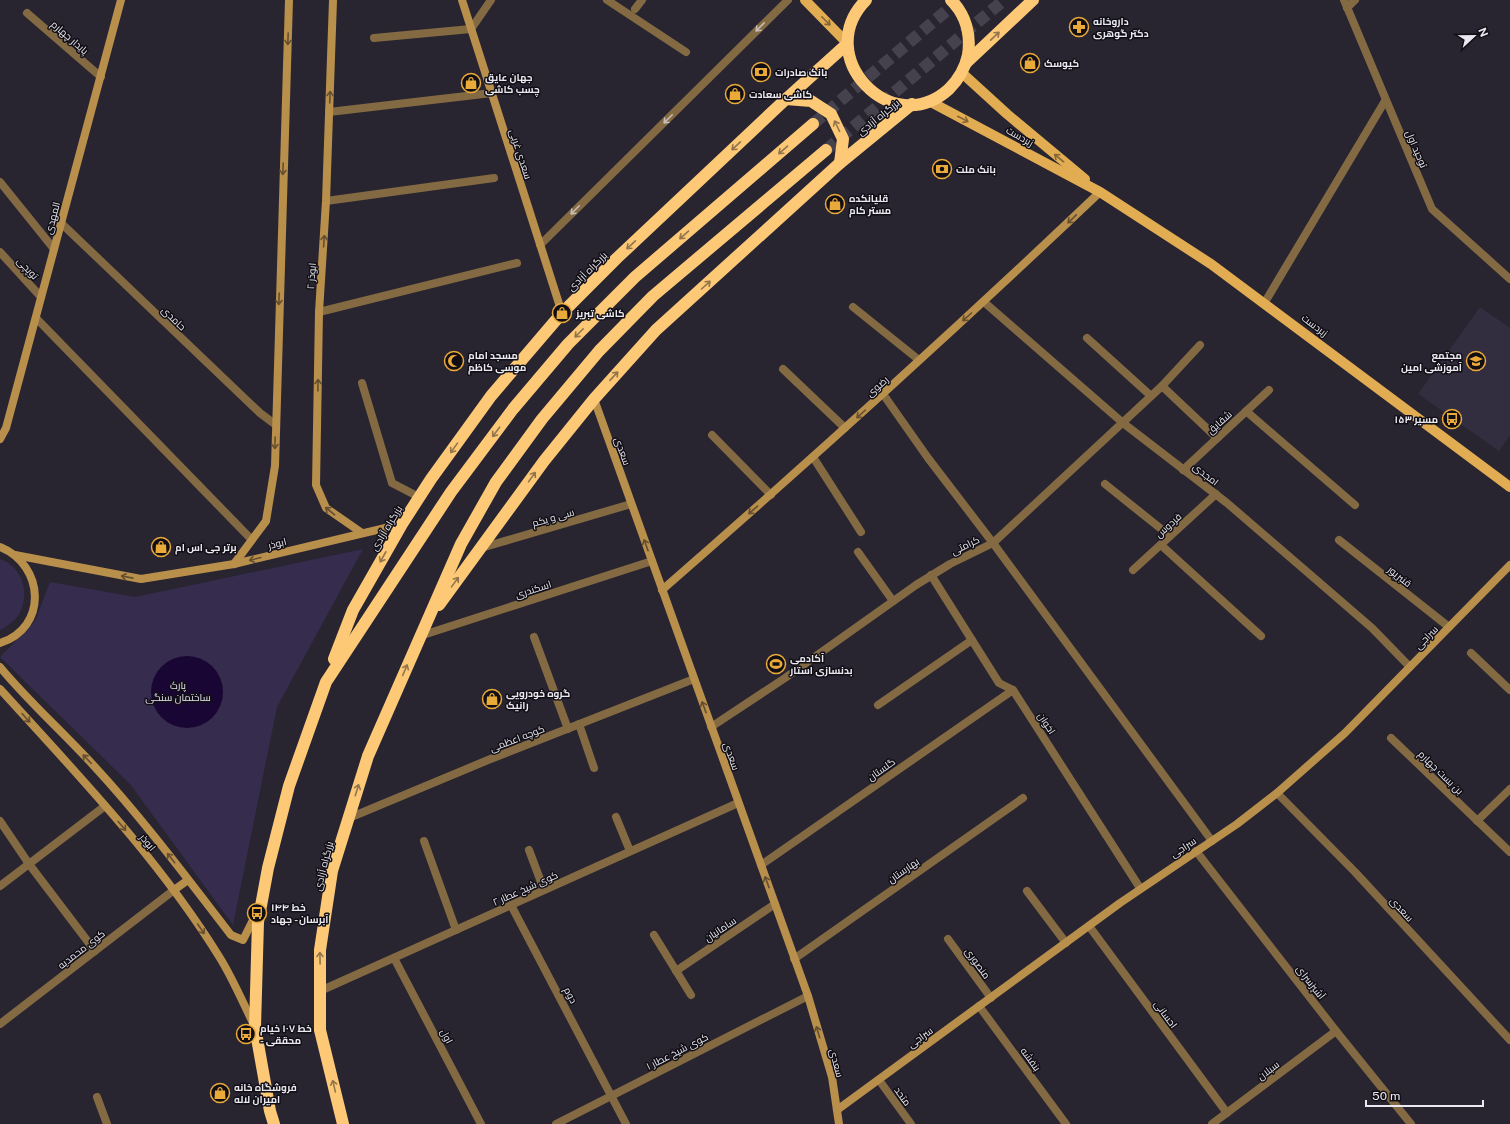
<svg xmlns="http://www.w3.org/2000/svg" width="1510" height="1124" font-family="'Public Sans',Cairo,sans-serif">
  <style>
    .built { fill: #322d3f }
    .green { fill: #352c4e }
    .water { fill: #190634 }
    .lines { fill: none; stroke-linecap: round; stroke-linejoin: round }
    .highway-tunnel { stroke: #45424e; stroke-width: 12; stroke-dasharray: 12 6; stroke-linecap: butt }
    .street { stroke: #846a42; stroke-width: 8 }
    .secondary { stroke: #b98f4c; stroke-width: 8 }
    .primary { stroke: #e2ac52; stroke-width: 10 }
    .highway { stroke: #fdc977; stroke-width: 12 }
    .oneway { stroke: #846537 }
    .oneway2 { stroke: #c6bdb4 }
    .oneway3 { stroke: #93754b }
    .oneway4 { stroke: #654f30 }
    .labels { text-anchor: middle; stroke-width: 3; stroke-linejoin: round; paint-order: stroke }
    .poi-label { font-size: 10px; font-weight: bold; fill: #eae9f1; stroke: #110f15; text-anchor: start }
    .street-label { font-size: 10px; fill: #eae9f1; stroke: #110f15 }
    .park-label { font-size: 10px; fill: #e4e0f1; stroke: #110f15 }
  </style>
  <rect width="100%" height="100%" fill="#282531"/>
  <path class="built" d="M1480,307L1510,328V435L1499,451L1418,394Z"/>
  <g class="green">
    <path d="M363,549L277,707L233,925L130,784L0,657L35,621L50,582L135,597Z"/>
    <path d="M0,559C22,566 31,594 19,614C15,621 8,626 0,630Z"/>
  </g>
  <circle class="water" cx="187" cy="692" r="36"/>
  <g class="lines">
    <g class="highway-tunnel">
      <path d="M813,124L959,0"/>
      <path d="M826,150L1004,0"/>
    </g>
    <g class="street">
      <path d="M607,0L686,52"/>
      <path d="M1344,0L1432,209L1510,279"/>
      <path d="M1347,8L1355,0"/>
      <path d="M635,9L642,0"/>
      <path d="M27,13L101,77"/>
      <path d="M374,38L471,29L491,0"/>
      <path d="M329,112L492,93"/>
      <path d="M0,182L54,249"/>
      <path d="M326,201L494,178"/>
      <path d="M61,223L260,413L276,425"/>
      <path d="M540,245L788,0"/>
      <path d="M0,252L41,297"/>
      <path d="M984,302L1123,423L1227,503L1306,571L1372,628L1410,667"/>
      <path d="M1265,302L1385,101"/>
      <path d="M853,307L919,360"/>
      <path d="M319,312L517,263"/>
      <path d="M36,318L252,540"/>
      <path d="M1087,338L1151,396"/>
      <path d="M783,369L845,428"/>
      <path d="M362,383L392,483L419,497"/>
      <path d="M1162,386L1217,438"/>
      <path d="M883,394L928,458L993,543L1212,841"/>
      <path d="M1246,411L1355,505"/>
      <path d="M712,435L771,495"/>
      <path d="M813,457L861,532"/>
      <path d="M1183,470L1269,390"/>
      <path d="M1105,484L1170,536"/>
      <path d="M1339,540L1449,627"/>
      <path d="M1161,545L1261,636"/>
      <path d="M481,548L631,504"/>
      <path d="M858,552L893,601"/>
      <path d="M1133,570L1216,494"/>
      <path d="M931,575L999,683L1013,690L1140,888"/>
      <path d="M420,636L652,561"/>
      <path d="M534,637L568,729"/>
      <path d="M1471,653L1510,690"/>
      <path d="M878,705L972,640"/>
      <path d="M579,724L594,768"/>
      <path d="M711,727L785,678L916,585L950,564L993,543L1162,386L1200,345"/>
      <path d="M1391,738L1510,852"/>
      <path d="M1277,793L1355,872L1510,1040"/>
      <path d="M616,817L630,851"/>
      <path d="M349,818L488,760L694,679"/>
      <path d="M0,821L29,864L95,951"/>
      <path d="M1477,821L1510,789"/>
      <path d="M424,841L456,930"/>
      <path d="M529,850L544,890"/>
      <path d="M1196,851L1336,1031L1411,1124"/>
      <path d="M761,865L1013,690"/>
      <path d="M0,886L105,806"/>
      <path d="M1027,891L1066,943"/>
      <path d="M511,905L626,1124"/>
      <path d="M1089,926L1227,1113"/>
      <path d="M654,935L691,995"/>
      <path d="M948,939L991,998"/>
      <path d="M394,958L481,1124"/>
      <path d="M794,959L1023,798"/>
      <path d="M676,971L775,904"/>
      <path d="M320,991L738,803"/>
      <path d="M979,1006L1066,1124"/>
      <path d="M0,1024L174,890"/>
      <path d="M879,1080L911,1124"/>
      <path d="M97,1097L107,1124"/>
      <path d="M556,1124L808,996"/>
      <path d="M1212,1124L1336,1031"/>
    </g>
    <g class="secondary">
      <path d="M333,0L326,201L319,312L316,485L326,508L362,533"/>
      <path d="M462,0L562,313"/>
      <path d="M594,399L808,996L832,1077L839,1124"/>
      <path d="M0,439L6,428L121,0"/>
      <path d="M0,547C45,565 48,628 0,643"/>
      <path d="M15,555L141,579L234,564L402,524"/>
      <path d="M234,564L266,521L275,466L289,0"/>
      <path d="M662,590C811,460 957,328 1100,192"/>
      <path d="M0,667C29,702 63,732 94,766C143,819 187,878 231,935L243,940L257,912"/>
      <path d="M0,689C78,775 159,859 220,958C233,979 243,1003 254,1025"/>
      <path d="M174,890L188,880"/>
      <path d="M837,1110L1120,903L1237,824L1277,793L1345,733L1510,565"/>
    </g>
    <g class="primary">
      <path d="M805,0L847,43"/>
      <path d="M962,73L1007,114L1085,179"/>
      <path d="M929,101L1100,192L1211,264L1510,487"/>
    </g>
    <g class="highway">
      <path d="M866,0C811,56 892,141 949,89C959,79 965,69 968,55C971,35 966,15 951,0"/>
      <path d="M966,63L1033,0"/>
      <path d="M786,99L811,101L831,114L843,139L840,163"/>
      <path d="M439,605L544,461L594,399L656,330L840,163L912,104"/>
      <path d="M334,659L353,610L402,524L431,479L491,396L562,313L617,258L786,99L847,44"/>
      <path d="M274,1124L270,1111L255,1027L258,922L268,868L289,786L326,682L451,492L513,409L568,344L635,277L813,124"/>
      <path d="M343,1124L320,1030V950L332,871L368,756L461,544L496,482L542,419L599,351L653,296L826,150"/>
    </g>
  </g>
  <defs><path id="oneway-shaft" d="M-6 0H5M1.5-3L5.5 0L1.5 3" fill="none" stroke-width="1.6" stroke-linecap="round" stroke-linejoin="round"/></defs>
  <g class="oneway">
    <use href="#oneway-shaft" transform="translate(826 21) rotate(45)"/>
    <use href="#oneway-shaft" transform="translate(963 119) rotate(27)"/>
    <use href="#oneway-shaft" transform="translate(1059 158) rotate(-141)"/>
  </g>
  <g class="oneway2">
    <use href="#oneway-shaft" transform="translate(760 27) rotate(135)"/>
    <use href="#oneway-shaft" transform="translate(668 119) rotate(135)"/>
    <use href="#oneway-shaft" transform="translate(575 210) rotate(135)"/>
  </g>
  <g class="oneway3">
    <use href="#oneway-shaft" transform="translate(995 36) rotate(-43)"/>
    <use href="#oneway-shaft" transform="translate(837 126) rotate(-116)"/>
    <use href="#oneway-shaft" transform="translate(736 146) rotate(137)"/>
    <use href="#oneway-shaft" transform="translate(783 150) rotate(139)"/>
    <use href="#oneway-shaft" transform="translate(684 235) rotate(139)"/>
    <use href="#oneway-shaft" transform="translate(631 245) rotate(137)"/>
    <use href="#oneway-shaft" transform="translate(706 285) rotate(-42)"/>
    <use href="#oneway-shaft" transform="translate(579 333) rotate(135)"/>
    <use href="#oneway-shaft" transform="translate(614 376) rotate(-47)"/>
    <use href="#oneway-shaft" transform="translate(496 432) rotate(127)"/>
    <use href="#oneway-shaft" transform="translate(454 448) rotate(126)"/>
    <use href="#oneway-shaft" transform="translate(532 477) rotate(-54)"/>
    <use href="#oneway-shaft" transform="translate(383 557) rotate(119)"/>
    <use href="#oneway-shaft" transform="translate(455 582) rotate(-54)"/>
    <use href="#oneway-shaft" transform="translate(405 670) rotate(-67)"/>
    <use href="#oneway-shaft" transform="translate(357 790) rotate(-73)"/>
    <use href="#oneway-shaft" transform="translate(320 958) rotate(-91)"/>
    <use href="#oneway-shaft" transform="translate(334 1086) rotate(-103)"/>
  </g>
  <g class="oneway4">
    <use href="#oneway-shaft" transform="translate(288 39) rotate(92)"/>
    <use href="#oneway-shaft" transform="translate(330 97) rotate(-88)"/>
    <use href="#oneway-shaft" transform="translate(283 169) rotate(92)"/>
    <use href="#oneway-shaft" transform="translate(1072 219) rotate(136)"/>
    <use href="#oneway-shaft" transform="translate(324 241) rotate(-86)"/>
    <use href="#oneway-shaft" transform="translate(279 299) rotate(92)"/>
    <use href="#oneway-shaft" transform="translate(967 317) rotate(138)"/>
    <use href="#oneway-shaft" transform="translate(318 385) rotate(-89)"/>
    <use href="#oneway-shaft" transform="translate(861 414) rotate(138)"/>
    <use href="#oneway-shaft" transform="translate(275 443) rotate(91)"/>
    <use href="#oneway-shaft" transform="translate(753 510) rotate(139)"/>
    <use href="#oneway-shaft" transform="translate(330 511) rotate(-140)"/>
    <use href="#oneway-shaft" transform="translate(646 545) rotate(-110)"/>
    <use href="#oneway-shaft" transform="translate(255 559) rotate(166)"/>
    <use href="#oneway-shaft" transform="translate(127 577) rotate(-169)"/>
    <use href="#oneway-shaft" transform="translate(704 707) rotate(-110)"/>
    <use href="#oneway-shaft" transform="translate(26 718) rotate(48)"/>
    <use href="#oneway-shaft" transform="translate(87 759) rotate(-134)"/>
    <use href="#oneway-shaft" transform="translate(122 826) rotate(50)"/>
    <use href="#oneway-shaft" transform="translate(171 858) rotate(-128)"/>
    <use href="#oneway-shaft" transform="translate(767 882) rotate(-110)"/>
    <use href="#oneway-shaft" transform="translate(201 929) rotate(56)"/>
    <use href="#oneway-shaft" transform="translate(818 1032) rotate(-107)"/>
  </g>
  <defs>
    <g id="pharmacy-ring" transform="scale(1)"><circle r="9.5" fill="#110f15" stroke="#eaaa39" stroke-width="1.5"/><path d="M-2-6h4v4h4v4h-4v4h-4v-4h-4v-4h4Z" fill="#eaaa39"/></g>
    <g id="shop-ring" transform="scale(1)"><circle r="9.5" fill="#110f15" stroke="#eaaa39" stroke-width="1.5"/><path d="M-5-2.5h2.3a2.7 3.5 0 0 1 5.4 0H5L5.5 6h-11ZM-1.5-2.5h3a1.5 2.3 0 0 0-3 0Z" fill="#eaaa39"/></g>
    <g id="bank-ring" transform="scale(1)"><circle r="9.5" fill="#110f15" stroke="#eaaa39" stroke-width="1.5"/><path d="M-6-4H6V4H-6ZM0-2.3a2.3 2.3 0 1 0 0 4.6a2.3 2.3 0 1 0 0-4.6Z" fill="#eaaa39"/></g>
    <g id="mosque-ring" transform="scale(1)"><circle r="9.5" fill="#110f15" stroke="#eaaa39" stroke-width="1.5"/><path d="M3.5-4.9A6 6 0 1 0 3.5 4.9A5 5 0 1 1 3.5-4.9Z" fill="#eaaa39"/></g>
    <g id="school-ring" transform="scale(1)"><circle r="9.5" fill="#110f15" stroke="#eaaa39" stroke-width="1.5"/><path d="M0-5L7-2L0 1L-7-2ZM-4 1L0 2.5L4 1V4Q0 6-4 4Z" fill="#eaaa39"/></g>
    <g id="bus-ring" transform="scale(1)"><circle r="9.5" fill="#110f15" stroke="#eaaa39" stroke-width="1.5"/><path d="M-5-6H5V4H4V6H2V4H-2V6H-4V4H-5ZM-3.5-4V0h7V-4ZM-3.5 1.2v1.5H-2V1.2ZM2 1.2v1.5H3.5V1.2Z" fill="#eaaa39"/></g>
    <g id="stadium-ring" transform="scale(1)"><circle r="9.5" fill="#110f15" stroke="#eaaa39" stroke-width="1.5"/><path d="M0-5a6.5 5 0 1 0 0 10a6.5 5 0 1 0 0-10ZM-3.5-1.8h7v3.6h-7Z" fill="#eaaa39"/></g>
  </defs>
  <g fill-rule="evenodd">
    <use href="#pharmacy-ring" x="1079" y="27"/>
    <use href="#shop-ring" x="1030" y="63"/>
    <use href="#bank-ring" x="761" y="72"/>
    <use href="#shop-ring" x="471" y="83"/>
    <use href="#shop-ring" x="735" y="94"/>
    <use href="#bank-ring" x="942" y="169"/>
    <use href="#shop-ring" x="835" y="204"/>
    <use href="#shop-ring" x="562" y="313"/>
    <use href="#mosque-ring" x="454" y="361"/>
    <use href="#school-ring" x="1476" y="361"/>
    <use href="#bus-ring" x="1452" y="419"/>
    <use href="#shop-ring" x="161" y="547"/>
    <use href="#stadium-ring" x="776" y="664"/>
    <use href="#shop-ring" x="492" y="699"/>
    <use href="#bus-ring" x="257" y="913"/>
    <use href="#bus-ring" x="246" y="1034"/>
    <use href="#shop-ring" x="220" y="1093"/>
  </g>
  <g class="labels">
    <g class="poi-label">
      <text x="1093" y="25">داروخانه<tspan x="1093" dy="12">دکتر گوهری</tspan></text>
      <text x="1044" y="67">کیوسک</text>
      <text x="775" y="76">بانک صادرات</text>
      <text x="485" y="81">جهان عایق<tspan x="485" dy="12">چسب کاشی</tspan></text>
      <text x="749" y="98">کاشی سعادت</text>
      <text x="956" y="173">بانک ملت</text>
      <text x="849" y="202">قلیانکده<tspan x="849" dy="12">مستر کام</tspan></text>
      <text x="576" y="317">کاشی تبریز</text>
      <text x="468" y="359">مسجد امام<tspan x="468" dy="12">موسی کاظم</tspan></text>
      <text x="1462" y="359" text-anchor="end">مجتمع<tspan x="1462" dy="12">آموزشی امین</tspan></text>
      <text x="1438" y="423" text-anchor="end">مسیر ۱۵۳</text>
      <text x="175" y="551">برتر جی اس ام</text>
      <text x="790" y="662">آکادمی<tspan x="790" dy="12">بدنسازی استار</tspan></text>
      <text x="506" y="697">گروه خودرویی<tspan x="506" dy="12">رانیک</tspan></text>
      <text x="271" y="911">خط ۱۴۴<tspan x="271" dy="12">آبرسان - جهاد</tspan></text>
      <text x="260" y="1032">خط ۱۰۷ خیام<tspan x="260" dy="12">- محققی</tspan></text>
      <text x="234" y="1091">فروشگاه خانه<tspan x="234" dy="12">امیران لاله</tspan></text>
    </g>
    <g class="street-label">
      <text transform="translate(70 37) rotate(41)" y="4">پایدار چهارم</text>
      <text transform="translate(878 117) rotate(-39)" y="4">بزرگراه آزادی</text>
      <text transform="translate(1020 136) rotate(29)" y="4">زبردست</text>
      <text transform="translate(1417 149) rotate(67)" y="4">توحید اول</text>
      <text transform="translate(521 154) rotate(72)" y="4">سعدی غربی</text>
      <text transform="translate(52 218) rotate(-75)" y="4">المهدی</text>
      <text transform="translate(28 268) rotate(47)" y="4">توپچی</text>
      <text transform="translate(587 271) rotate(-45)" y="4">بزرگراه آزادی</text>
      <text transform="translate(311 276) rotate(-86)" y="4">ابوذر ۲</text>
      <text transform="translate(174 318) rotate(44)" y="4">حامدی</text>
      <text transform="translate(1315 325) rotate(37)" y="4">زبردست</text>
      <text transform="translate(877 386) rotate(-42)" y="4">رضوی</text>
      <text transform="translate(1219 422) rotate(-42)" y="4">شقایق</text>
      <text transform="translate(623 451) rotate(70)" y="4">سعدی</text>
      <text transform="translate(1206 474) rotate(38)" y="4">امجدی</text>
      <text transform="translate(553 517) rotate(-16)" y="4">سی و یکم</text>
      <text transform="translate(1168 525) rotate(-42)" y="4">فردوس</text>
      <text transform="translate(386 528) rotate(-59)" y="4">بزرگراه آزادی</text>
      <text transform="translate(277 543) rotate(-14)" y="4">ابوذر</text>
      <text transform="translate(965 545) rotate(-26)" y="4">کرامتی</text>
      <text transform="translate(1400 576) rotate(39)" y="4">قنبرپور</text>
      <text transform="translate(533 589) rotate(-18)" y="4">اسکندری</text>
      <text transform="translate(1426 637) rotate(-46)" y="4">سراجی</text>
      <text transform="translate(1047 723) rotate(57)" y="4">اخوان</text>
      <text transform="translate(517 738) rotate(-21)" y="4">کوچه اعظمی</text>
      <text transform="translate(732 756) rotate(70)" y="4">سعدی</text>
      <text transform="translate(881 769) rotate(-35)" y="4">گلستان</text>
      <text transform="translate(1441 772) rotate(44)" y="4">بن بست چهارم</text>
      <text transform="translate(148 842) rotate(50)" y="4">ابوذر</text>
      <text transform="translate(1183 847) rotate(-33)" y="4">سراجی</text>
      <text transform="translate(323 866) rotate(-76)" y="4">بزرگراه آزادی</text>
      <text transform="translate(903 870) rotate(-35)" y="4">بهارستان</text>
      <text transform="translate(525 888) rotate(-24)" y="4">کوی شیخ عطار ۲</text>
      <text transform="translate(1402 909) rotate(48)" y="4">سعدی</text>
      <text transform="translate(720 929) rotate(-34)" y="4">سامانیان</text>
      <text transform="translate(81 949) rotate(-38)" y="4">کوی محمدیه</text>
      <text transform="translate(978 963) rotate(54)" y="4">منصوری</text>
      <text transform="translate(1311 982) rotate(52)" y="4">آشپزسرای</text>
      <text transform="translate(571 995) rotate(62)" y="4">دوم</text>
      <text transform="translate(1166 1014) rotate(54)" y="4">احسانی</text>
      <text transform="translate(447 1036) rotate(62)" y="4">اول</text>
      <text transform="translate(920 1037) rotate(-36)" y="4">سراجی</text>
      <text transform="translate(677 1051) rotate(-27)" y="4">کوی شیخ عطار ۱</text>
      <text transform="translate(1031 1059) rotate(54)" y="4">بنفشه</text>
      <text transform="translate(837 1063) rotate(75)" y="4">سعدی</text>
      <text transform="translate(1268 1070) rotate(-37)" y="4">سبلان</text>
      <text transform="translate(903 1096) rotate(54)" y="4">متحد</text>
    </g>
    <g class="park-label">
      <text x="178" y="689">پارک<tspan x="178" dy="12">ساختمان سنگی</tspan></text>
    </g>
  </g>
  <g transform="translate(1474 36) rotate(68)" stroke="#110f15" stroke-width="3" paint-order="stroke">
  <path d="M0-3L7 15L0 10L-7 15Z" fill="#eae9f1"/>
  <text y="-6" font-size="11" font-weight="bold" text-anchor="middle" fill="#eae9f1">N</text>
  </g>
  <path d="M1366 1100v6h117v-6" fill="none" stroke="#eae9f1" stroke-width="2"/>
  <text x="1372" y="1100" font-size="12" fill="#eae9f1" stroke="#110f15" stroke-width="3" paint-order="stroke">50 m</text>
</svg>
